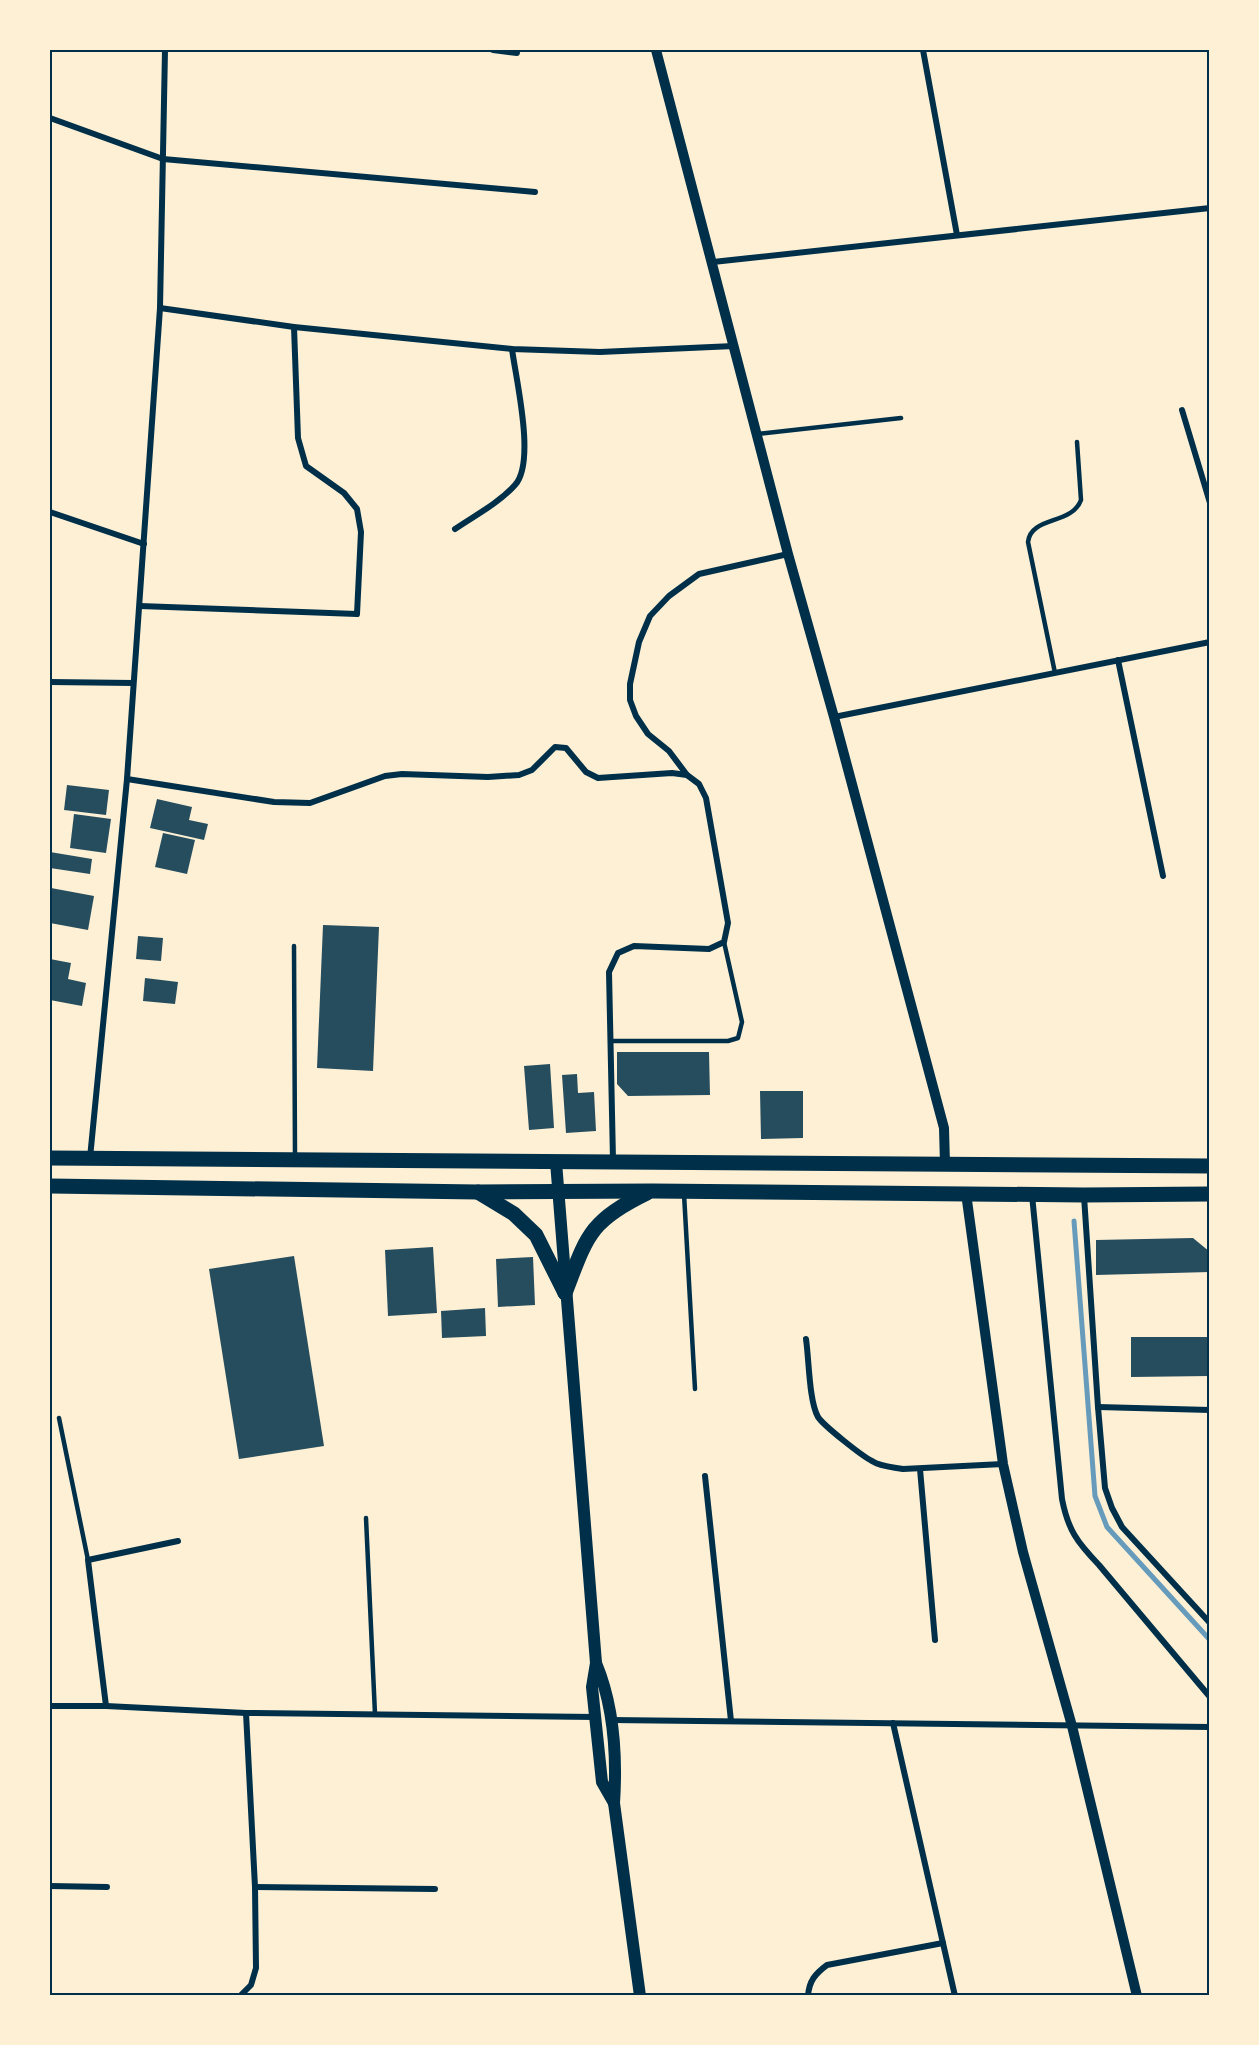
<svg xmlns="http://www.w3.org/2000/svg" width="1259" height="2045" font-family="Mulish,sans-serif">
  <style>
    .lines { fill: none; stroke-linecap: round; stroke-linejoin: round }
    .stream { stroke: #669bbc; stroke-width: 5 }
    .building { fill: #264d5e }
    .service { stroke: #003049; stroke-width: 4.5 }
    .minor { stroke: #003049; stroke-width: 6 }
    .tertiary { stroke: #003049; stroke-width: 10 }
    .secondary { stroke: #003049; stroke-width: 12 }
    .trunk { stroke: #003049; stroke-width: 15 }
    .neatline { fill: none; stroke: #003049; stroke-width: 2 }
  </style>
  <rect width="100%" height="100%" fill="#fdf0d5"/>
  <g class="lines">
    <path class="stream" d="M1074,1221L1095,1496L1107,1527L1210,1640"/>
  </g>
  <g class="building">
    <path d="M67,785L109,790L106,815L64,810Z"/>
    <path d="M157,799L192,807L189,820L208,824L204,840L150,828Z"/>
    <path d="M74,814L111,819L106,853L70,848Z"/>
    <path d="M163,833L195,840L187,874L155,867Z"/>
    <path d="M50,852L92,859L90,874L50,868Z"/>
    <path d="M51,888L94,896L88,930L50,923Z"/>
    <path d="M323,925L379,927L373,1071L317,1068Z"/>
    <path d="M138,936L163,938L161,961L136,959Z"/>
    <path d="M50,959L71,963L68,979L86,983L82,1006L50,1000Z"/>
    <path d="M145,978L178,982L175,1004L143,1001Z"/>
    <path d="M617,1052H709L710,1095L628,1096L617,1084Z"/>
    <path d="M550,1064L554,1128L529,1130L524,1066Z"/>
    <path d="M577,1074L578,1093L594,1092L596,1131L566,1133L562,1075Z"/>
    <path d="M760,1091H803V1138L761,1139Z"/>
    <path d="M1193,1238L1210,1252V1272L1096,1275V1240Z"/>
    <path d="M433,1247L437,1313L388,1316L385,1250Z"/>
    <path d="M294,1256L324,1446L239,1459L209,1269Z"/>
    <path d="M533,1257L535,1305L498,1307L496,1259Z"/>
    <path d="M485,1308L486,1336L442,1338L441,1311Z"/>
    <path d="M1131,1337H1210V1376L1131,1377Z"/>
  </g>
  <g class="lines">
    <g class="service">
      <path d="M757,434L901,418"/>
      <path d="M1055,673L1028,542C1031,516 1072,525 1081,500L1077,442"/>
      <path d="M294,946L295,1156"/>
      <path d="M611,1041H728L738,1038L742,1022L724,942"/>
      <path d="M684,1194L695,1389"/>
      <path d="M59,1418L88,1560"/>
      <path d="M366,1518L375,1714"/>
    </g>
    <g class="minor">
      <path d="M493,50L517,53"/>
      <path d="M923,50L957,235"/>
      <path d="M50,118L163,159L535,192"/>
      <path d="M713,262L1210,208"/>
      <path d="M160,308L294,327L512,349L600,352L734,346"/>
      <path d="M1182,410L1210,503"/>
      <path d="M50,512L144,544"/>
      <path d="M455,529C474,516 499,503 515,485C536,462 516,380 512,349"/>
      <path d="M140,606L357,614L361,532L357,509L344,493L306,466L298,438L294,327"/>
      <path d="M1118,660L1163,876"/>
      <path d="M50,682L133,683"/>
      <path d="M834,717L1210,642"/>
      <path d="M687,775L669,751L648,734L636,716L630,700V684L639,642L650,616L669,596L699,574L788,554"/>
      <path d="M127,779L274,802L310,803L385,776L402,774L488,777L519,775L532,770L555,747L566,748L586,772L598,778L672,773L687,775L699,784L706,798L728,923L724,942L709,949L634,946L618,953L609,972L613,1160"/>
      <path d="M90,1158L127,779L160,308L165,50"/>
      <path d="M1032,1195L1062,1499C1068,1530 1077,1542 1099,1565L1210,1697"/>
      <path d="M1084,1196L1098,1407L1105,1488L1112,1508L1122,1527L1210,1623"/>
      <path d="M806,1339C809,1359 809,1401 818,1417C824,1426 862,1456 872,1461C881,1467 893,1467 903,1469L1003,1464"/>
      <path d="M1098,1407L1210,1410"/>
      <path d="M920,1469L935,1640"/>
      <path d="M705,1476L731,1721"/>
      <path d="M50,1706H106L246,1713L595,1717"/>
      <path d="M106,1706L88,1560L178,1541"/>
      <path d="M611,1720L1210,1727"/>
      <path d="M893,1723L955,1996"/>
      <path d="M50,1886L107,1887"/>
      <path d="M255,1887L435,1889"/>
      <path d="M240,1996L251,1985L256,1968L255,1887L246,1713"/>
      <path d="M808,1996C809,1981 815,1974 827,1965L943,1943"/>
    </g>
    <g class="tertiary">
      <path d="M656,50L788,554L834,717L944,1128L945,1164"/>
      <path d="M966,1193L1003,1464L1023,1552L1072,1726L1137,1996"/>
    </g>
    <g class="secondary">
      <path d="M556,1162L596,1663L592,1687L602,1782L614,1803"/>
      <path d="M596,1663C614,1706 617,1757 614,1803L640,1996"/>
    </g>
    <g class="trunk">
      <path d="M50,1158L1210,1166"/>
      <path d="M50,1186L478,1192L652,1191L1084,1195L1210,1194"/>
      <path d="M478,1192L514,1214L536,1235L565,1293"/>
      <path d="M565,1293C587,1236 589,1221 647,1193"/>
    </g>
  </g>
  <rect width="1259" height="2045" fill="none" stroke="#fdf0d5" stroke-width="102"/>
  <rect x="51" y="51" width="1157" height="1943" class="neatline"/>
</svg>
